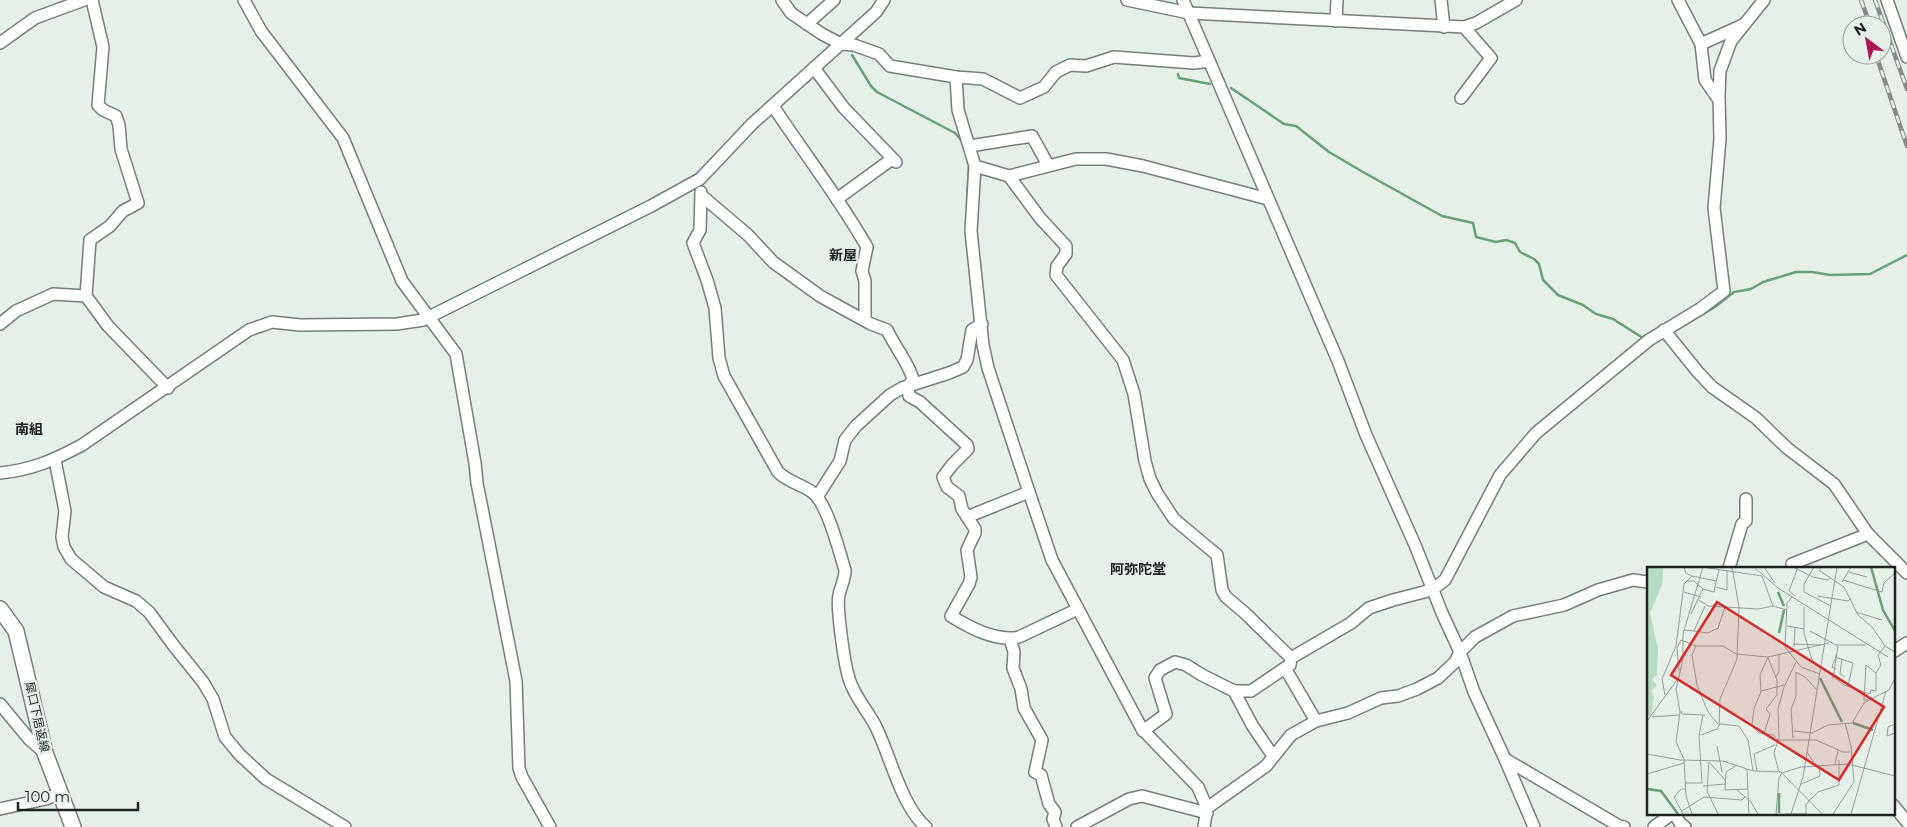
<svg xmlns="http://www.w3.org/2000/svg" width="1907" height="827" font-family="Montserrat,'Noto Sans JP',sans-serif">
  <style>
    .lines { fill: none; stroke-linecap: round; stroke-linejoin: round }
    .stream { stroke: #68a07b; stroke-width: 2.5 }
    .minor-casing { stroke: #757e78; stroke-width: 14 }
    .major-casing { stroke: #757e78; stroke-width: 18 }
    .minor { stroke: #fff; stroke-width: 11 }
    .major { stroke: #fff; stroke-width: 15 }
    .rail-casing { stroke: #858b87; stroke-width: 4.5 }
    .rail { stroke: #e6f0e9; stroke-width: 2.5; stroke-dasharray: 8; stroke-linecap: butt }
    .labels { text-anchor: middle; stroke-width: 5; stroke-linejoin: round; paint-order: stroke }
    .street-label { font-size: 12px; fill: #1f2220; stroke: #e6f0e9 }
    .neighbourhood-label { font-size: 14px; font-weight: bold; fill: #1f2220; stroke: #e6f0e9 }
    .inset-river { fill: none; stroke: #68a07b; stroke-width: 2.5 }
    .inset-road { fill: none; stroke: #969e99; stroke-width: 1 }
    .view { fill: #d62828; fill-opacity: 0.15; stroke: #d62828; stroke-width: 2.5 }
    .inset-edge { fill: none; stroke: #1f2220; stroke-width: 2.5 }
  </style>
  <rect width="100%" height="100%" fill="#e6f0e9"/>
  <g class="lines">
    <g class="stream">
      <path d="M852,55L871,86L877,92L955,133L962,141"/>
      <path d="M1178,74L1179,78L1210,84"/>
      <path d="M1231,88L1284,124L1296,126L1329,152L1363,172L1442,216L1473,223L1476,237L1496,242L1506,240L1515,243L1520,252L1534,259L1539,264L1543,280L1558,295L1583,305L1596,314L1613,319L1643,338"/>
      <path d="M967,202L969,163"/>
      <path d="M1671,333L1715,307L1734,292L1751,289L1763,282L1796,272H1812L1830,275L1870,274L1907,255"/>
    </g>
    <g class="minor-casing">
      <g id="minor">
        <path d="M244,0L261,31L343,138L402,281L456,354L475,463L477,483L516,681L519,768L522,777L550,827"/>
        <path d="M782,0L791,13L822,34L841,44L854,45L879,54L890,66L956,77L983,79L1020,98L1044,87L1056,72L1070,65L1086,66L1114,57L1194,63L1209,61"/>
        <path d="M1127,0L1189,13L1464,27L1476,23L1516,0"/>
        <path d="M1183,0L1338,361L1366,435L1415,545L1442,613L1460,652L1474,692L1505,759L1534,827"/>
        <path d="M1441,0L1444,27"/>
        <path d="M1678,0L1701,44L1743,25"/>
        <path d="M1887,0L1907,57"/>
        <path d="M1336,21L1337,0"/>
        <path d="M807,24L834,0"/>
        <path d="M0,43L35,18L84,0"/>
        <path d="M1701,44L1705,80L1719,100"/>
        <path d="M814,68L844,108L896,162"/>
        <path d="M956,77L958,110L975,166L971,231L983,345L988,368L1029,492L1052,560L1142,729L1198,787L1207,808L1204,827"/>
        <path d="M1461,98L1491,58L1464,27"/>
        <path d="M773,106C804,153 839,198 867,247L862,271L865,281V319"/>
        <path d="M970,146L1032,136L1048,165"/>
        <path d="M975,166L1009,176L1076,159H1106L1143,166L1268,199"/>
        <path d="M1009,176L1040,218L1066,246V254L1057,266L1056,275L1123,360L1134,394L1145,461L1150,479L1157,493L1174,519L1217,555L1222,590L1226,597L1245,613L1291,658"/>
        <path d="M701,192L700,230L693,243L707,280L715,308L719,358L724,376L778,472C788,482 801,484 812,492C827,502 839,551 845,570C845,579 841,586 839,595C836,606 844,658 847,671C851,692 865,707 875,725C890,754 901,806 926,827"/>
        <path d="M702,196L748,235L773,262L820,296L871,324L887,330C895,347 908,362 913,379L908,387L909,396L920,402L967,445L968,449L952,465L943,477L947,487L959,496L962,509L975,529V533L967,550L971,577L969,584L951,616C970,628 996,642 1019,637L1078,609"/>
        <path d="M837,199L892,159"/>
        <path d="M86,296L108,326L168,388"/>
        <path d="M0,324L16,311L53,294L86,296L90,240L110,226L123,211L138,203L121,149L119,125L116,116L103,110L98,105L103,47L92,0"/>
        <path d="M1664,330L1697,371L1712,387L1756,418L1787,448L1834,484L1868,534L1907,573"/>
        <path d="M55,460L65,511L62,537L64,547L71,559L104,587L136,601L149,612L174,646L203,682L213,699L225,737L240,755L266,779L345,827"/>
        <path d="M0,473C32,470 54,460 82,445L249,330L272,322L300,325L397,324L423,320L651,206L700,179L752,124L876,12L884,0"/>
        <path d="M817,497L840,461L845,440L856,426L890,395L902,388L949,373L963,367L967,360L972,330L982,324"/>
        <path d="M967,517L1029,492"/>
        <path d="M1729,568L1742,524L1746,521V499"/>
        <path d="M1793,568L1792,564L1868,534"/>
        <path d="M1010,639L1014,652L1013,668L1021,689L1024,708L1042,740L1035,772L1041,775L1049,804L1055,812L1053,819L1056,827"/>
        <path d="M1893,652L1907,643"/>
        <path d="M0,704L29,739L45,753"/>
        <path d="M1316,721L1285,668L1290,665L1291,658L1351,623L1369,608L1393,600L1424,592L1433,589L1445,580L1500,475L1536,433L1649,340L1700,309L1724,291L1714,208L1720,139L1719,96L1720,71L1731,41L1764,0"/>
        <path d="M1143,731L1166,714L1155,678L1160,670L1175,662L1186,665L1202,675L1234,691"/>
        <path d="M1273,756L1252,725L1234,691H1251L1285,668"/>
        <path d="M1505,759L1619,826L1624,827"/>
        <path d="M1893,805L1907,822"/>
        <path d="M1207,808L1266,766L1291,735L1316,721L1348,713L1381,698L1398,696L1417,689L1438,678L1455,662L1460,652L1475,637L1513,616L1564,605L1598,590L1633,580L1648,582"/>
        <path d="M0,809L46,799L60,793"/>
        <path d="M1674,813L1680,823L1685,827"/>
        <path d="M1077,827L1129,799L1142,796L1207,813"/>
        <path d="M1654,827L1673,813"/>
      </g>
    </g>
    <g class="major-casing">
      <path id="major" d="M0,609L16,631L45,753L73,827"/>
    </g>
    <use href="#minor" class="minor"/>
    <use href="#major" class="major"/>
    <g class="rail-casing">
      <g id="rail">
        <path d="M1861,0L1870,25"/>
        <path d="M1875,0L1907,89"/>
        <path d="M1876,55L1907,146"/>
      </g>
    </g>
    <use href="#rail" class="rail"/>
  </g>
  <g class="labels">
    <g class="street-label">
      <text transform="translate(37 717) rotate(77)" y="4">犀口下居返線</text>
    </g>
    <g class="neighbourhood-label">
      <text x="843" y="260">新屋</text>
      <text x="29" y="434">南組</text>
      <text x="1138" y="574">阿弥陀堂</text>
    </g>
  </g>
  <g transform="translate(1647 567)">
    <rect width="248" height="248" fill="#e6f0e9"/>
    <path d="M0,0H16L15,18L3,46L11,82L10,108L5,112L10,118L4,124L7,130L4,149L0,148Z" fill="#b8dbc3"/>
    <path class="inset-river" d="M224,0L236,43L248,64M131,25L137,39M132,66L137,43M173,111L195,155M206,156L226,163M0,222L14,224L31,247M132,226V246"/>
    <path class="inset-road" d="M37,0L39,6L45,9L69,14M55,0L115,9L126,39M107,0L131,21L241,90M117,0L128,16M146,0L166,10L181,13L183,11M167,0L157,17V25L184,39M173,0V4L197,20L211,48L225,60L238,79M202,5L220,10M196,13L235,25L237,16L248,6M40,14H47L56,22L67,25L72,2M195,15L204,0M69,20L80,23V3M37,25L54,30M148,29L142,24L151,0M170,29L201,34L204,31M145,30L140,36L138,80L154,100L173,107M52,33L61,39L111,42L126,39L140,43M157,40V66L165,93L197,118L223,127L224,123L229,124V106L234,98L231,88L238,79L248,85M209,45L235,53M44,47L56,22M140,59L157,62M37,63L47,64L58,39M47,64L61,66L71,61L78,40M163,64L189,78H219M146,77L173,78M49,79L45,88L50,118L61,145L71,157M147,80L148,60M189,88L185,100L189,102M121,90L113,108L114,125L107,141L105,158L112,166L126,168L131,173M188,90L206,96L201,119M195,91L193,107L198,110M32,104L30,81L34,73L49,79H76L89,87L121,90L182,76M148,105L158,110L170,123M128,111L132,105V87M186,111L191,79M114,124L137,118M18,128L15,112L29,79L37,17L45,9M230,129L242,123L248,111M221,133H217L219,98L229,106M34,144L35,147L58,148M4,150L33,148M0,154L30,113M248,157L241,160L240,169L248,166M72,159L73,132L90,92L92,40L85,0M147,164L165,166L181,158L205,156L217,136L230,129M117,167L123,147L119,142L130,128V113L121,91M54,168L70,162L73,157L92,159L101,173L106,204M146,171L144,142L149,129V106M131,173H169L196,185H204M70,179L75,205M160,185L169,199M0,187L33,193L76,194L106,204L134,205L175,247M90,198L79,205L78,223L101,222M188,198L191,183M100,202L102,247M110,204L107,187L128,178M132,205L127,186L132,170L131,142L137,120L149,95M0,207L37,196M38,216H55L52,169L56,148M154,217L173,209L172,199M56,219L78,217M90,223L104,235L111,247M35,244L57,230L95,233L98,230M36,247L27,230L34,222H39M45,247L39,229L37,192L29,175L33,145L29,122L36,92V67L56,0M71,247L60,224L62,195L78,213M129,247L132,211L135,206L154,200L201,197L248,209M138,247H144L156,210L190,0M144,247H160M159,247V237L171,225L192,218V193M186,247L207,215L204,179L198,156M204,247L239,124"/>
    <path class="view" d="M70,35L237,140L192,213L24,108Z"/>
    <rect width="248" height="248" class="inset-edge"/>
  </g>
  <g transform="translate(1867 40) rotate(328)"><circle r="24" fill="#e6f0e9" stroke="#969e99"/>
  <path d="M0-4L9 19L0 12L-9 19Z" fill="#aa1951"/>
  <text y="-8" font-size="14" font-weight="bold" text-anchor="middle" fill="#1f2220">N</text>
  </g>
  <path d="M18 802v8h120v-8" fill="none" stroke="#1f2220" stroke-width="2.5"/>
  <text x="25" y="802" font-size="15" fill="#1f2220" stroke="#e6f0e9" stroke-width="4" paint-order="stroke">100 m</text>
</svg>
